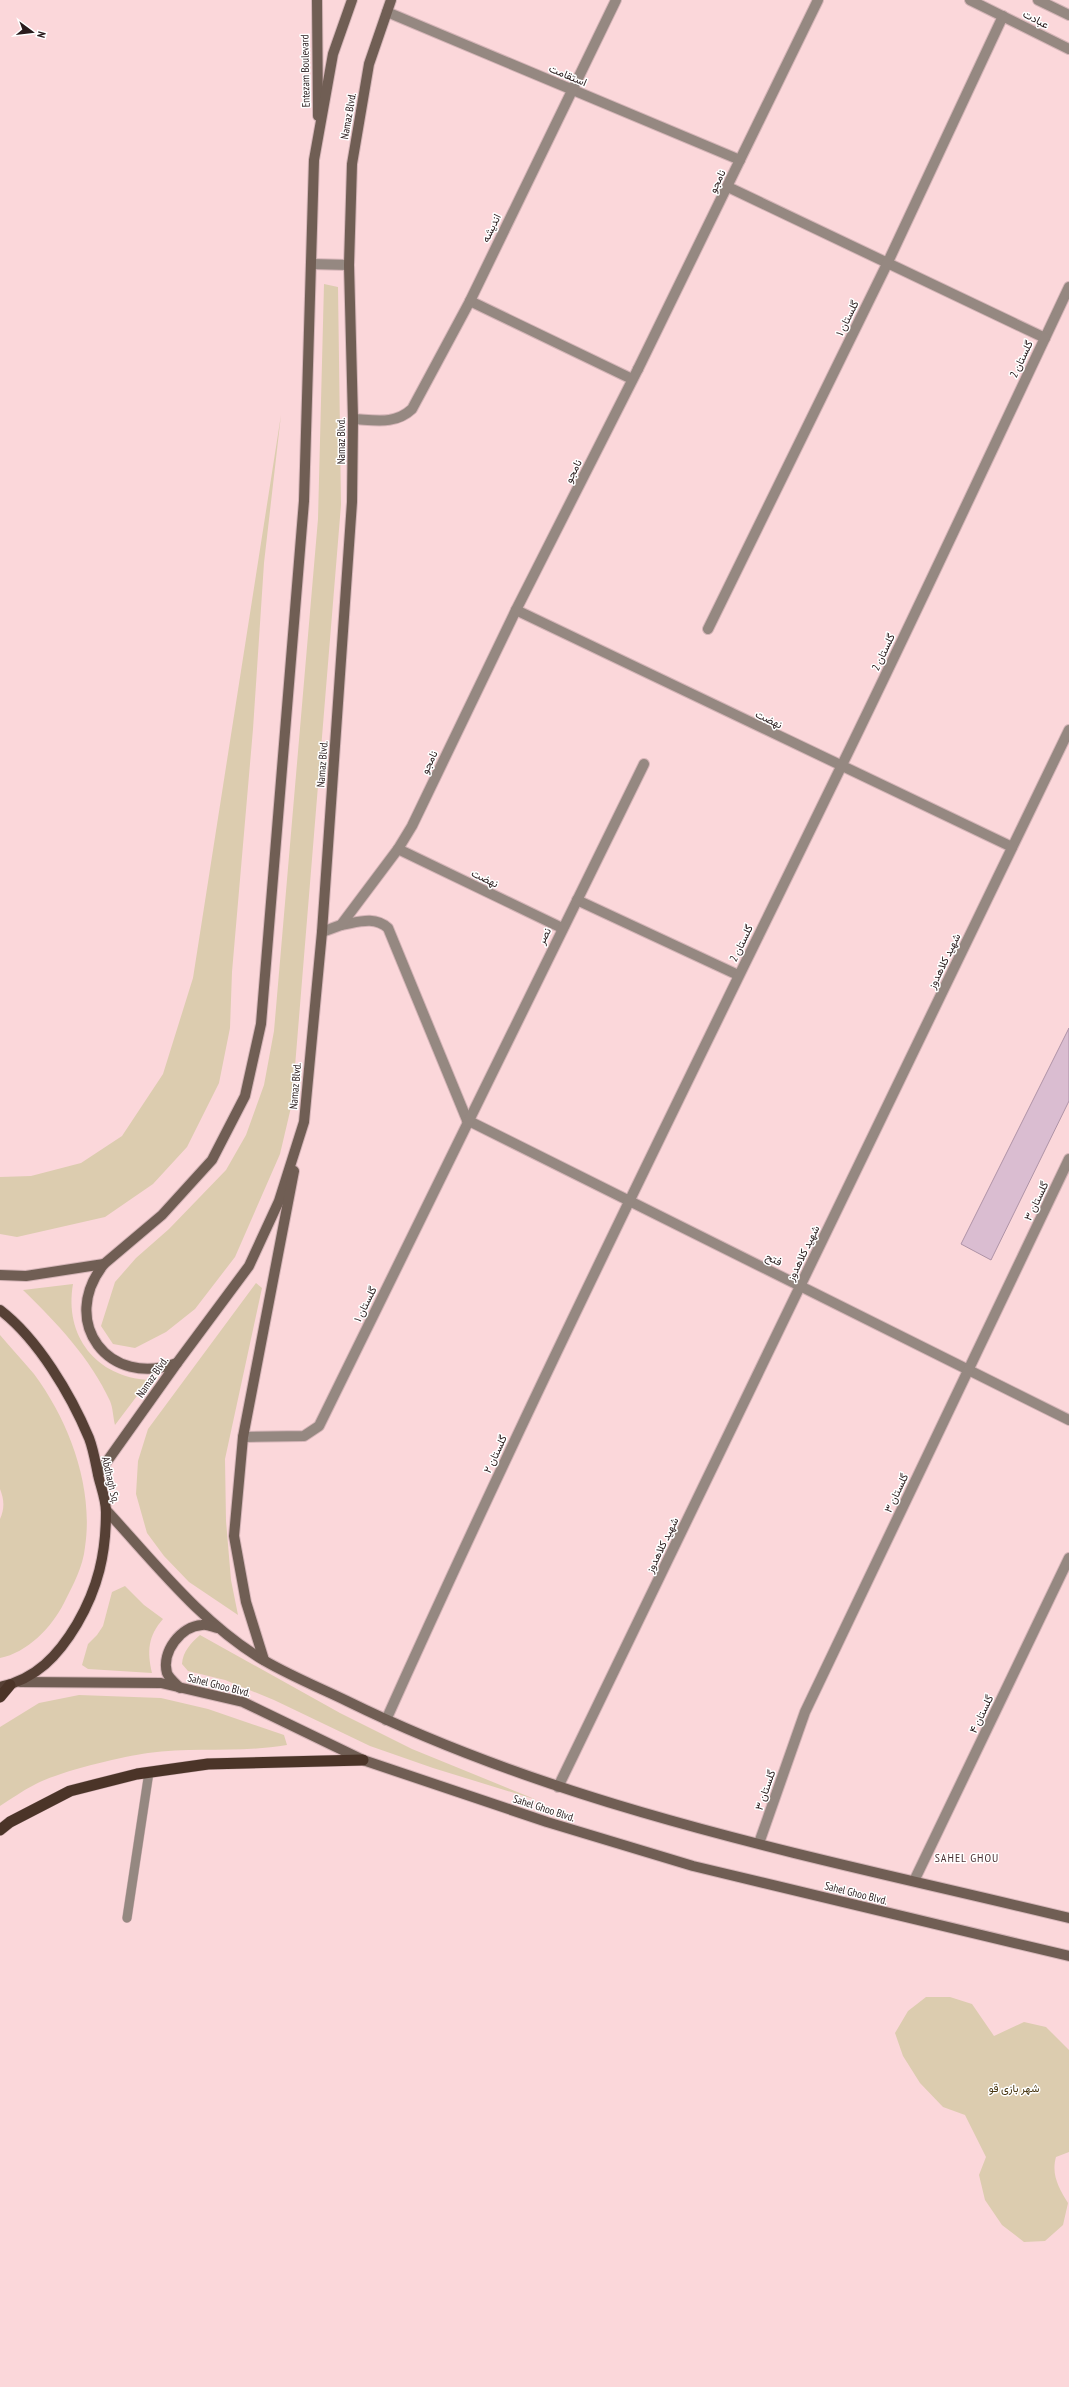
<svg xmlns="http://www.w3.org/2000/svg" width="1069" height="2387" font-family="'PT Sans Narrow',Vazirmatn,sans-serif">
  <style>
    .green { fill: #dcccaf }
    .building { fill: #dabdd1; stroke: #ae93a6 }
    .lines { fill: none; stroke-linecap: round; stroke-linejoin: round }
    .service-casing { stroke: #d5b5b8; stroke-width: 10 }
    .minor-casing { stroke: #d5b5b8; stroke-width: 12 }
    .tertiary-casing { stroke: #d5b5b8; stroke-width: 12 }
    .secondary-casing { stroke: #d5b5b8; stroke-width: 12 }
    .primary-casing { stroke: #d5b5b8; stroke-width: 12 }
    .trunk-casing { stroke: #d5b5b8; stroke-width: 12 }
    .service { stroke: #958881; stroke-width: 9 }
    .minor { stroke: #958881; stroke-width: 10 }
    .tertiary { stroke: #958881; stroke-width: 10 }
    .secondary { stroke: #705e54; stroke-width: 10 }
    .primary { stroke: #564035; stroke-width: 10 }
    .trunk { stroke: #4b3428; stroke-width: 11 }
    .labels { text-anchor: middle; stroke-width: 3; stroke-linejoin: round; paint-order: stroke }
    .street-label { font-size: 11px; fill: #291c1d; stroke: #fff }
    .park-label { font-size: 11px; fill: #45330e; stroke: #fff }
    .neighbourhood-label { font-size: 12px; letter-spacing: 1px; fill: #4c3033; stroke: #fff }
  </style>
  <rect width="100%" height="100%" fill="#fbd7da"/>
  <g class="green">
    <path d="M324,284L338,287L341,505L292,1103L280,1154L235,1257L195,1309L166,1332L135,1348L113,1344L101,1326L115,1282L136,1258L169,1229L226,1170L246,1135L264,1085L274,1031L318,519Z"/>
    <path d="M281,415L264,563L253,729L232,972L230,1028L219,1083L187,1147L153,1184L105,1217L17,1237L0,1234V1177L31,1176L81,1163L122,1136L163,1074L193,978Z"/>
    <path d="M256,1283L262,1288L225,1459L226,1521L231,1580L238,1615L189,1582L164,1556L147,1533L136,1494L138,1461L148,1429Z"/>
    <path d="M73,1284C64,1336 96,1377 149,1380L115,1425C113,1417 113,1408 110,1401C91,1359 56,1322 23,1290Z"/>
    <path d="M0,1335C11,1348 23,1361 34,1374C69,1421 94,1487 85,1547C83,1567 73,1585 64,1603C52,1627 27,1653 0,1658V1519C5,1508 4,1499 0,1489Z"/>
    <path d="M125,1586L144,1605L163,1619C148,1636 147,1651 152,1673L88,1669L82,1665L88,1644L97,1635L103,1626L112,1592Z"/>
    <path d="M200,1635L340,1713L412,1749L537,1800L433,1768L370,1746L274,1700L225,1680L188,1671L182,1664C183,1651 191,1643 200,1635Z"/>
    <path d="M79,1695L161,1698L208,1709L284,1735L287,1745C241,1753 194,1747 148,1753C120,1757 57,1772 34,1785C22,1791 11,1799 0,1806V1727L39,1703Z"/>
    <path d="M926,1997H950L972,2004L994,2036L1024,2022L1046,2027L1069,2050V2152L1056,2157C1051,2175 1059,2188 1068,2203L1063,2225L1045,2241L1024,2242L1002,2225L985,2200L979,2175L986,2157L965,2115L943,2107L920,2083L903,2056L895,2033L908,2011Z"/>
  </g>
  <path class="building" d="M1069,1028V1101L991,1260L961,1244Z"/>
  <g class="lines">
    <g class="service-casing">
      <path id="service" d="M127,1918L149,1772"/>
    </g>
    <g class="minor-casing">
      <g id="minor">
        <path d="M387,12L740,160"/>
        <path d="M728,187L1045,338L1069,287"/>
        <path d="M311,264L349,265"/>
        <path d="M470,301L632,379"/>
        <path d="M638,369L818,0"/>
        <path d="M353,419C375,420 395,425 412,409L470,301L616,0"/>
        <path d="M516,610L1012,847"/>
        <path d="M708,629L887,264L1003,16"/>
        <path d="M398,849L562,928"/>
        <path d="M577,900L738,975"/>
        <path d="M341,925C359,922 374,916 388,928L467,1120"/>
        <path d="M467,1120L1069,1420"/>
        <path d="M243,1437L304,1436L319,1426L644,764"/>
        <path d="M386,1720C530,1399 686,1085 840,769C910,626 977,482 1045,338"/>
        <path d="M558,1787L1069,730"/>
        <path d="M759,1843L805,1712L1069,1159"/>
        <path d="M914,1881L1069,1558"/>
      </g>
    </g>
    <g class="tertiary-casing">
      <g id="tertiary">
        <path d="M970,0L1069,49"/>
        <path d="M1038,0L1069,15"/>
        <path d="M322,932L341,925L398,849L412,826L516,610L638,369"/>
      </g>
    </g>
    <g class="secondary-casing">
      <g id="secondary">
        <path d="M317,0L318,116"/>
        <path d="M104,1264C58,1322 109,1389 177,1363"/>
        <path d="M0,1275L26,1276L104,1264L162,1215L212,1160L245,1096L261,1024L304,501L314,160L333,54L352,0"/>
        <path d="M98,1474L177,1363L249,1266L279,1201L304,1122L322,932L352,502L353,419L349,265L352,164L369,64L391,0"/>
        <path d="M106,1510C155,1563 202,1624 265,1661C291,1676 320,1688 347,1701C573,1812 825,1859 1069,1918"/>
        <path d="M264,1660L246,1602L234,1536L243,1437L294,1171"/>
        <path d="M20,1682L161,1683L243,1702L363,1760L547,1822L693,1866L1069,1956"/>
        <path d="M180,1688C176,1684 169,1678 167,1673C161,1652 181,1626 202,1625C207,1624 213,1627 218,1628"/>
      </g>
    </g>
    <g class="primary-casing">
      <path id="primary" d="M0,1310C38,1339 71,1395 89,1438C94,1451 96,1466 99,1479C102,1490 106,1501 106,1512C106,1554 98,1588 77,1624C58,1656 36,1679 0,1687"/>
    </g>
    <g class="trunk-casing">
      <g id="trunk">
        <path d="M0,1697L10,1685"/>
        <path d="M0,1830L10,1822L70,1791L137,1774L208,1764L363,1760"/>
      </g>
    </g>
    <use href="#service" class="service"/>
    <use href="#minor" class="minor"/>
    <use href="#tertiary" class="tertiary"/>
    <use href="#secondary" class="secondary"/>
    <use href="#primary" class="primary"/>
    <use href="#trunk" class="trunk"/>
  </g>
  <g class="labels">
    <g class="street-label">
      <text transform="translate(1036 19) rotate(27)" y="4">عبادت</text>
      <text transform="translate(305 71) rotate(-91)" y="4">Entezam Boulevard</text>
      <text transform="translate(568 75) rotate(23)" y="4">استقامت</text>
      <text transform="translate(348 116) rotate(-80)" y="4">Namaz Blvd.</text>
      <text transform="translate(717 181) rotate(-64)" y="4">نامجو</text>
      <text transform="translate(491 228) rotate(-64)" y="4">اندیشه</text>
      <text transform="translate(847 318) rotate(-64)" y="4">گلستان ۱</text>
      <text transform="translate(1021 359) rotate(-65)" y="4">گلستان 2</text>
      <text transform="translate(341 441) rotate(-90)" y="4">Namaz Blvd.</text>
      <text transform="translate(573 471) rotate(-63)" y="4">نامجو</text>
      <text transform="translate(883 652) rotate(-65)" y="4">گلستان 2</text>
      <text transform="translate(769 719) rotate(26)" y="4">نهضت</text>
      <text transform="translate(429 762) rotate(-64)" y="4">نامجو</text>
      <text transform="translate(322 764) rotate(-86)" y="4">Namaz Blvd.</text>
      <text transform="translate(485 878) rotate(26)" y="4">نهضت</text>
      <text transform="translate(544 936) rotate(-64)" y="4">نصر</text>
      <text transform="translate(741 943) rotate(-64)" y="4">گلستان 2</text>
      <text transform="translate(944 961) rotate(-64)" y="4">شهید کلاهدوز</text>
      <text transform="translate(295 1086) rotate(-85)" y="4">Namaz Blvd.</text>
      <text transform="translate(1036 1201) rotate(-64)" y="4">گلستان ۳</text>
      <text transform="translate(803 1253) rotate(-64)" y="4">شهید کلاهدوز</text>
      <text transform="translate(774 1259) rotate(26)" y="4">فتح</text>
      <text transform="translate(365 1304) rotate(-64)" y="4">گلستان ۱</text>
      <text transform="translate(152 1377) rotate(-55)" y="4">Namaz Blvd.</text>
      <text transform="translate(495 1454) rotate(-65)" y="4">گلستان ۲</text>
      <text transform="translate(111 1480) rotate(77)" y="4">Abdhagh Sq.</text>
      <text transform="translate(896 1493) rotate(-65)" y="4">گلستان ۳</text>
      <text transform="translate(662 1545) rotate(-64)" y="4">شهید کلاهدوز</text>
      <text transform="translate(219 1685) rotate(14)" y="4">Sahel Ghoo Blvd.</text>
      <text transform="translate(981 1714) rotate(-64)" y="4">گلستان ۴</text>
      <text transform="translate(765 1790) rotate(-71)" y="4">گلستان ۳</text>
      <text transform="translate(544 1808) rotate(18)" y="4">Sahel Ghoo Blvd.</text>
      <text transform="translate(856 1893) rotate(14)" y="4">Sahel Ghoo Blvd.</text>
    </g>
    <g class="park-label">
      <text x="1014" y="2092">شهر بازی قو</text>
    </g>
    <g class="neighbourhood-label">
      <text x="967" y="1862">SAHEL GHOU</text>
    </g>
  </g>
  <g transform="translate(32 32) rotate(105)" stroke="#ffffff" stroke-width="3" paint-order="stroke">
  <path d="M0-3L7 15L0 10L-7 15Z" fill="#291c1d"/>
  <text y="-6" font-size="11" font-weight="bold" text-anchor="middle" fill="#291c1d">N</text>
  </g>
</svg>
